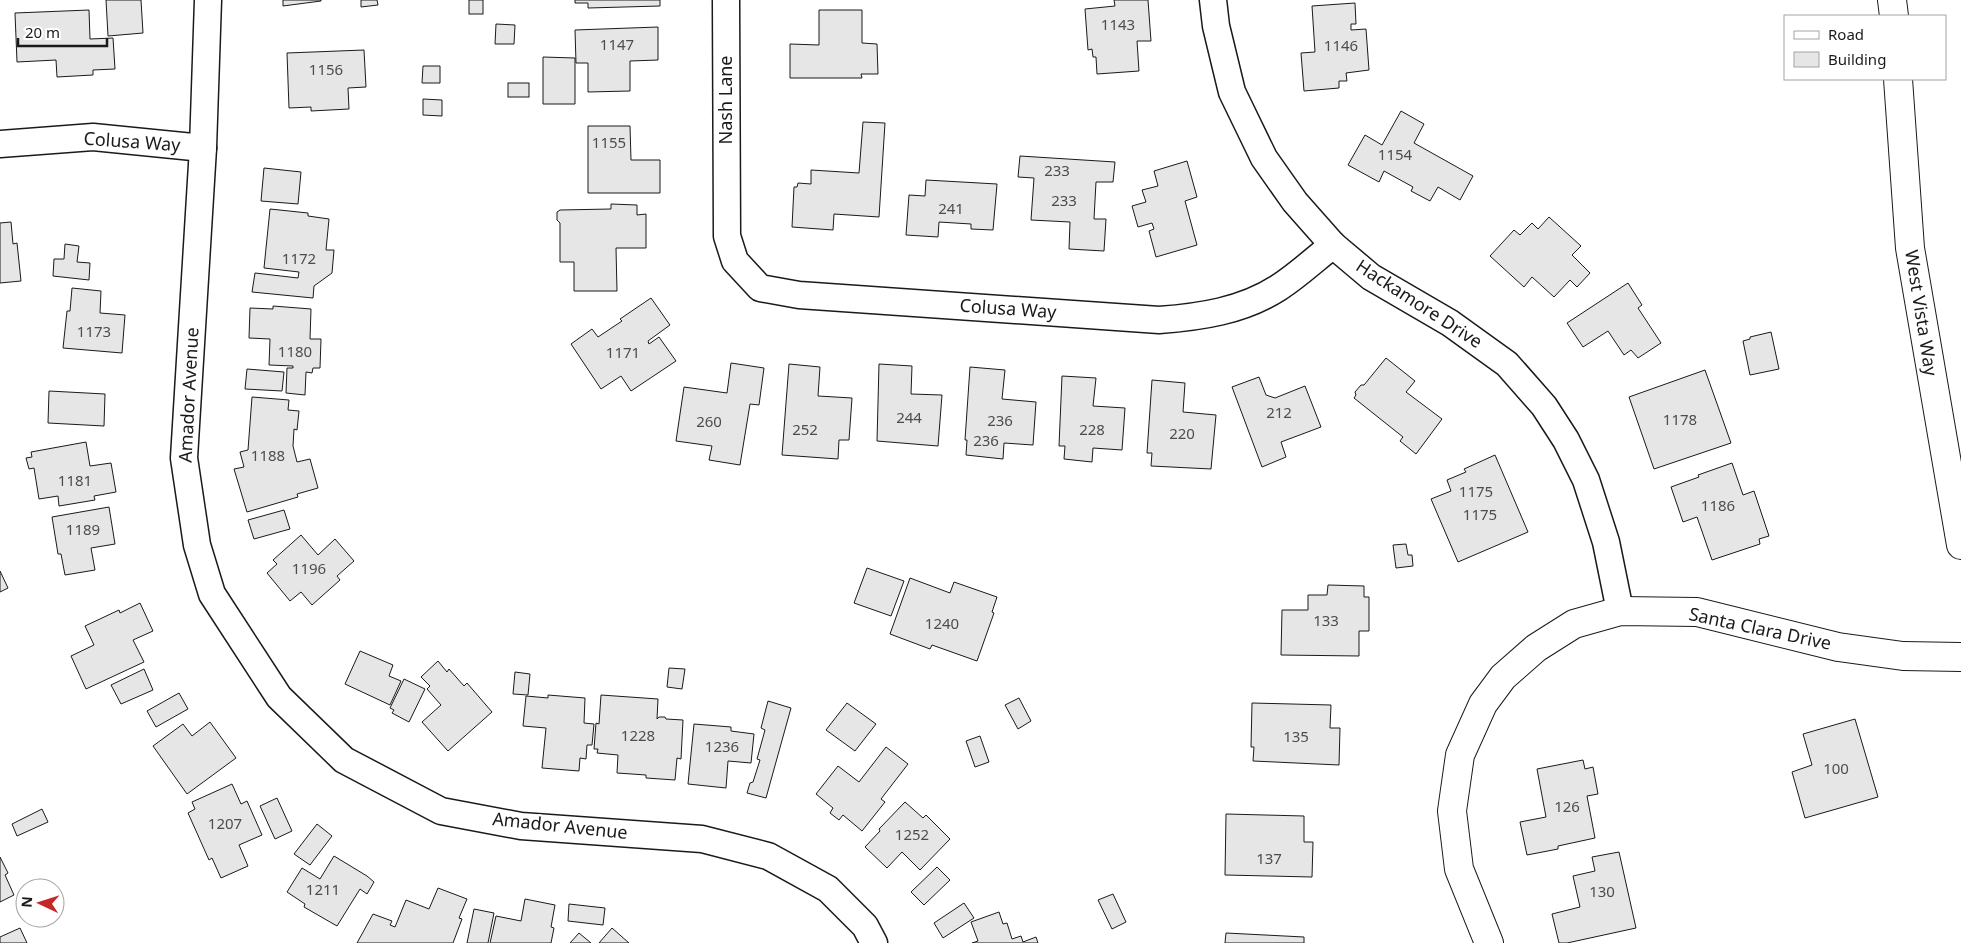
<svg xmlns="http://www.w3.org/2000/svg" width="1961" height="943" font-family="'Noto Sans',sans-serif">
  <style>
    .building { fill: #e6e6e6; stroke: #1a1a1a }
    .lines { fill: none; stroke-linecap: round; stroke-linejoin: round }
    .minor-casing { stroke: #1a1a1a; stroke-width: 29 }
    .tertiary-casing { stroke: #1a1a1a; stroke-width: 30 }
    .secondary-casing { stroke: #1a1a1a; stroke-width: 30 }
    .minor { stroke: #fff; stroke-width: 26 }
    .tertiary { stroke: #fff; stroke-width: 28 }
    .secondary { stroke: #fff; stroke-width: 28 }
    .labels { text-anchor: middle; stroke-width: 4; stroke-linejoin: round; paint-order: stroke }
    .number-label { font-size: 15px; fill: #4d4d4d }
    .street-label { font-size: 18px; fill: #1a1a1a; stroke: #fff }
  </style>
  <rect width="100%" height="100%" fill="#fff"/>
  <g class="building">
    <path d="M106,0H141L143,33L108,36Z"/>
    <path d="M283,0H321V1L283,6Z"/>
    <path d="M361,0H377L378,5L361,7Z"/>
    <rect x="469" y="0" width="14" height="14"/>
    <path d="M575,0H660V6L588,8V3H575Z"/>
    <path d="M1114,0H1148L1151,41H1137L1139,71L1097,74L1096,57H1093L1092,49L1088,50L1085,9L1115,6Z"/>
    <path d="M1355,3L1356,24H1351V30L1366,29L1369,70L1346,73L1347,81H1339V88L1304,91L1301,53L1315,52L1312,6Z"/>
    <path d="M89,10L90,39L113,38L115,69L93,70V75L57,77L56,60L17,62L15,13Z"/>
    <path d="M819,10H862V43L877,44L878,74H861L862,78H790V44L819,45Z"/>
    <path d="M496,24L515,25L514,44H495Z"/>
    <path d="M658,27V60L630,61V91L588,92V63H576L575,30Z"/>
    <path d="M364,50L366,87L348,88L349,109L311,111V107L289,108L287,53Z"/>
    <path d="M543,57L575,58V104H543Z"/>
    <path d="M423,66H440V83H422Z"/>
    <rect x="508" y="83" width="21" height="14"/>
    <path d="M423,99L442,100V116L423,115Z"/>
    <path d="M1401,111L1424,124L1414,143L1473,176L1460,200L1438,187L1430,201L1411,191L1413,187L1384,171L1379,182L1348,165L1365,135L1382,145Z"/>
    <path d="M863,122L885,123L879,217L834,214L833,230L792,227L794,187H797L798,183L811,184V170L859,173Z"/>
    <path d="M588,126H630L631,160H660V193H588Z"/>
    <path d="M1020,156L1115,162L1113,182H1096L1094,219H1106L1104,251L1069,249L1070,222L1031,220L1034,178L1018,177Z"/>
    <path d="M1187,161L1197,197L1185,201L1197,245L1156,257L1149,231L1154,229L1152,223L1138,227L1132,206L1146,202L1142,190L1158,186L1154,171Z"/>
    <path d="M264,168L301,172L298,204L261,201Z"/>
    <path d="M926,180L997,184L993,230L971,229V224L939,222L938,237L906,235L909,195L925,196Z"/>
    <path d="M611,204L637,205V215L646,214V248H616L617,291H574V262H560V223L557,220V212L560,210L611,209Z"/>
    <path d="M270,209L308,213V216L329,219L326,250H334L332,273L314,286L313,298L252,292L255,273L298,278L299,272L264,268Z"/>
    <path d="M1549,217L1581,246L1572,255L1590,273L1577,287L1570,280L1554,297L1532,277L1524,287L1490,256L1514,230L1520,235L1532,223L1538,229Z"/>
    <path d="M11,222L13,244L17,243L21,281L0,283V223Z"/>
    <path d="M65,244L79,246L77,262L90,263L89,280L53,276L54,259H64Z"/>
    <path d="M1628,283L1642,305L1638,308L1661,343L1638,358L1631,350L1624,355L1608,331L1583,347L1567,323Z"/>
    <path d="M72,288L101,291L100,313L125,315L122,353L63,348L67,311H70Z"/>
    <path d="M651,298L670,325L648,341L649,344L659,337L676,361L631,391L621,376L601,389L571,344L592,329L598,337L622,321L620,319Z"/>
    <path d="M273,306L311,309L310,339H321L320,368H313L312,373L306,372L305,395L286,393L287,368H293V366L269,365L270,339L249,338L250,308L273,309Z"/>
    <path d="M1771,332L1779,369L1750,375L1743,341L1750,339V337Z"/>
    <path d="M1386,358L1415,381L1406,392L1442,419L1416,454L1400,441L1403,437L1354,398L1356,395L1355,392L1361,385H1364Z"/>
    <path d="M731,363L764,368L759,405L750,404L740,465L709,460L712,446L676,441L684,387L727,393Z"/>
    <path d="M789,364L820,367L818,396L852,398L849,440H839L838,459L782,455Z"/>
    <path d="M879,364L912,366L911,394L942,395L938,446L877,441Z"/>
    <path d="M970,367L1005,370L1002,399L1036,402L1033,445L1004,443L1003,459L966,455L967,440H965Z"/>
    <path d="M247,369L284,372L282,391L245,389Z"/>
    <path d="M1705,370L1731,443L1654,469L1629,397Z"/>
    <path d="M1062,376L1096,378L1093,406L1125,408L1122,450L1093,448L1092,462L1064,459L1065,446H1059Z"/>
    <path d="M1259,377L1266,395L1275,398L1305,386L1321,427L1281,442L1286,457L1262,467L1232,387Z"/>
    <path d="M1152,380L1185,383L1183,412L1216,415L1211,469L1151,466L1152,453H1147Z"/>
    <path d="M49,391L105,394L104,426L48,423Z"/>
    <path d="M252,397L289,400L288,410L299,411L297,430L294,429L293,446L297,462L310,459L318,488L297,494L298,497L247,512L234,469L244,467L240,452L248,450Z"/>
    <path d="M86,442L90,466L111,463L116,492L94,496L95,500L59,506L58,496L39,499L34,468L29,469L26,458L32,457L31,452Z"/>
    <path d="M1495,455L1528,532L1458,562L1431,499L1451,491L1447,480L1466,472L1464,469Z"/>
    <path d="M1732,463L1743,495L1754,491L1769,536L1759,539L1760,544L1712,560L1697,517L1683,522L1671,487L1699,477L1698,475Z"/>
    <path d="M109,507L115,544L91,548L95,570L65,575L61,554H58L52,517Z"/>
    <path d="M284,510L290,529L254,539L248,520Z"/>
    <path d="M301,535L318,555L335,539L354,561L337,576L340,580L312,605L301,592L290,601L267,573L277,564L273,560Z"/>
    <path d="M1406,544L1408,555H1412L1413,566L1396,568L1393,545Z"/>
    <path d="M867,568L904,581L891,616L854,603Z"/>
    <path d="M0,571L8,588L0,592Z"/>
    <path d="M910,578L950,593L954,582L997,597L992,612L994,613L977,661L932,645L930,649L890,634Z"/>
    <path d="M1328,585L1364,586V597H1369V631H1359V656L1281,655L1282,610H1308V595H1327Z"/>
    <path d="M140,603L153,631L133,640L144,662L86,689L71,656L94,645L85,626L119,610L120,613Z"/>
    <path d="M360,651L393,665L389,676L401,681L390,705L345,684Z"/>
    <path d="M438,661L447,672L449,669L464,686L467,683L492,712L448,751L422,722L441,705L427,689L430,686L421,677Z"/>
    <path d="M669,668L685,669L682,689L667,687Z"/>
    <path d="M144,669L153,690L121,704L111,685Z"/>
    <path d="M515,672L530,674L528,695L513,694Z"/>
    <path d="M404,679L425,689L409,722L392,713L394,710L390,708Z"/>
    <path d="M179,693L188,709L156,727L147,711Z"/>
    <path d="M548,695L585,698L584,723L594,724L592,745H587L586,759L580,758L579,771L542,768L546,728L523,726L526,696L548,698Z"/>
    <path d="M601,695L658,699L657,719L659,717H665L666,719L683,720L681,759L677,758L675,780L646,778V775L617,773L618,755L597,753L598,749H594L596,723L599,724Z"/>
    <path d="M1019,698L1031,721L1018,729L1005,705Z"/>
    <path d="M768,701L791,708L766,798L747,793L750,783L753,782L760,760L757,759L765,730L761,728Z"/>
    <path d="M847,703L876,724L855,751L826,730Z"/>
    <path d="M1252,703L1331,705L1330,728H1340L1339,765L1253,761L1254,747H1251Z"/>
    <path d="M1855,719L1878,797L1805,818L1792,772L1812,765L1803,734Z"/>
    <path d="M210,722L236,758L187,794L153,746L183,724L192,736Z"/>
    <path d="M694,724L731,727V731L754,734L751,763L728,761L726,788L688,784Z"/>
    <path d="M980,736L989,762L975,767L966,741Z"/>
    <path d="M886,747L908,764L881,799L885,802L862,831L843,815L839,820L830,813L833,808L816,794L838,766L859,782Z"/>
    <path d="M1583,760L1585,769L1593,767L1598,794L1587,796L1595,838L1558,846V849L1527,855L1520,822L1546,817L1537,769Z"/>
    <path d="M232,784L241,804L247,801L262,835L239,845L248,866L221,878L212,858L209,860L188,813L195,809L192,802Z"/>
    <path d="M277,798L292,831L275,839L260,806Z"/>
    <path d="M905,802L923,818L926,815L950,839L920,870L902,852L887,868L865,847L880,831L879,829Z"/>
    <path d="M42,809L48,822L17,836L12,824Z"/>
    <path d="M1226,814L1304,816V842H1313L1312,877L1225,875Z"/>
    <path d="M317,824L332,836L310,865L294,854Z"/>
    <path d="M1619,852L1636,928L1567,943H1559L1552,914L1580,907L1573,876L1595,871L1592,857Z"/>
    <path d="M334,856L367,876L374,882L367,894L360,889L337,926L304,907L305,904L287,892L302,868L320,879Z"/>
    <path d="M0,857L8,873L5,875L14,895L0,902Z"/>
    <path d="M937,867L950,880L924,905L911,892Z"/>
    <path d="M438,888L467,899L459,918L462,919L453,943H357L373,914L392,921L390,925L395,927L406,900L429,909Z"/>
    <path d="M1113,894L1126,922L1112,929L1098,900Z"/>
    <path d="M525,899L555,905L551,927L554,928L551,943H490L496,916L521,921Z"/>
    <path d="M964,903L974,918L943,938L934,923Z"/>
    <path d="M569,904L605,908L603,925L568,921Z"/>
    <path d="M474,909L494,913L488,943H467Z"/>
    <path d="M999,912L1003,924L1007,923L1012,939L1021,936L1023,942L1036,937L1038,943H972L978,941L971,922Z"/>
    <path d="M20,928L27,943H0V937Z"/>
    <path d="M612,928L629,943H599Z"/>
    <path d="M579,933L591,943H570Z"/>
    <path d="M1226,933L1304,937V943H1225Z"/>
  </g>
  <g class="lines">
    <g class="minor-casing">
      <g id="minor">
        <path d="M208,0L203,148L184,458L197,545L212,594L279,697L344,760L441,811L521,826L702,839L768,856L828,889L865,926L874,943"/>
        <path d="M726,0L727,236L735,261L760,288L799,295L1159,320C1200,317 1242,311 1278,288C1297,276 1315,259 1333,245"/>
        <path d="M1213,0L1216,26L1232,92L1264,158L1295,202L1333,245L1371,277L1450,323L1507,364L1544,406L1566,440L1586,480L1606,542L1620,611"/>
        <path d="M0,144L93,137L203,148"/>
      </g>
    </g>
    <g class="tertiary-casing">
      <path id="tertiary" d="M1489,943L1459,869L1452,811L1460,755L1483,704L1503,677L1536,648L1574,624L1620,611L1697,612L1838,647L1903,656L1961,657"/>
    </g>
    <g class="secondary-casing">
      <g id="secondary">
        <path d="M1892,0L1894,16"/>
        <path d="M1898,79L1910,248L1961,545"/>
      </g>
    </g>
    <use href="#minor" class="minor"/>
    <use href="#tertiary" class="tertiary"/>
    <use href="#secondary" class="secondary"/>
  </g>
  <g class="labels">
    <g class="number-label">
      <text x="1118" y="30">1143</text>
      <text x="617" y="50">1147</text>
      <text x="1341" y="51">1146</text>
      <text x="326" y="75">1156</text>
      <text x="609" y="148">1155</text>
      <text x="1395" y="160">1154</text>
      <text x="1057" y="176">233</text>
      <text x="1064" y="206">233</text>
      <text x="951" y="214">241</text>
      <text x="299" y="264">1172</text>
      <text x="94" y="337">1173</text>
      <text x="295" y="357">1180</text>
      <text x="623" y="358">1171</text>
      <text x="1279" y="418">212</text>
      <text x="909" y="423">244</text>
      <text x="1680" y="425">1178</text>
      <text x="1000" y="426">236</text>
      <text x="709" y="427">260</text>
      <text x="805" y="435">252</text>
      <text x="1092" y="435">228</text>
      <text x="1182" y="439">220</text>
      <text x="986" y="446">236</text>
      <text x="268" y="461">1188</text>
      <text x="75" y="486">1181</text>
      <text x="1476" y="497">1175</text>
      <text x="1718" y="511">1186</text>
      <text x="1480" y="520">1175</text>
      <text x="83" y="535">1189</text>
      <text x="309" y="574">1196</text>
      <text x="1326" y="626">133</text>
      <text x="942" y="629">1240</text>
      <text x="638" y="741">1228</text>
      <text x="1296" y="742">135</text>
      <text x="722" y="752">1236</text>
      <text x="1836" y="774">100</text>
      <text x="1567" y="812">126</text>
      <text x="225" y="829">1207</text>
      <text x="912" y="840">1252</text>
      <text x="1269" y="864">137</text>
      <text x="323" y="895">1211</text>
      <text x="1602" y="897">130</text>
    </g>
    <g class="street-label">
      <text transform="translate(726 100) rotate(-90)" y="6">Nash Lane</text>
      <text transform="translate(132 142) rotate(4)" y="6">Colusa Way</text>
      <text transform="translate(1419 304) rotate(33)" y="6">Hackamore Drive</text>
      <text transform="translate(1008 309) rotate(4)" y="6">Colusa Way</text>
      <text transform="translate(1921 313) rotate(81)" y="6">West Vista Way</text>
      <text transform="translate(189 395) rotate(-87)" y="6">Amador Avenue</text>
      <text transform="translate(1760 629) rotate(12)" y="6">Santa Clara Drive</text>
      <text transform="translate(560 826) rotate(6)" y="6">Amador Avenue</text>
    </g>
  </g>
  <rect x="1784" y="15" width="162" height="65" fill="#ffffff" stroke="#a3a3a3"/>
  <rect x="1794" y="31" width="25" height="8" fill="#ffffff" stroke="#a3a3a3"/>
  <text x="1828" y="40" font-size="15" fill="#1a1a1a">Road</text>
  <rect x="1794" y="52" width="25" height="15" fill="#e6e6e6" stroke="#a3a3a3"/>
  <text x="1828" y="65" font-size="15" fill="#1a1a1a">Building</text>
  <g transform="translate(40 903) rotate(274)"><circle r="24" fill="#ffffff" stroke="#a3a3a3"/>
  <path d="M0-4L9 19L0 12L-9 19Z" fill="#c62828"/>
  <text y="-8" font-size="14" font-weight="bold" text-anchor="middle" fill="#1a1a1a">N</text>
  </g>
  <path d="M18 38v8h89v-8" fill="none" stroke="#1a1a1a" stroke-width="2.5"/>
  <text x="25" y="38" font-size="15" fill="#1a1a1a" stroke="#ffffff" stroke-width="4" paint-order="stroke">20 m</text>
</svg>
